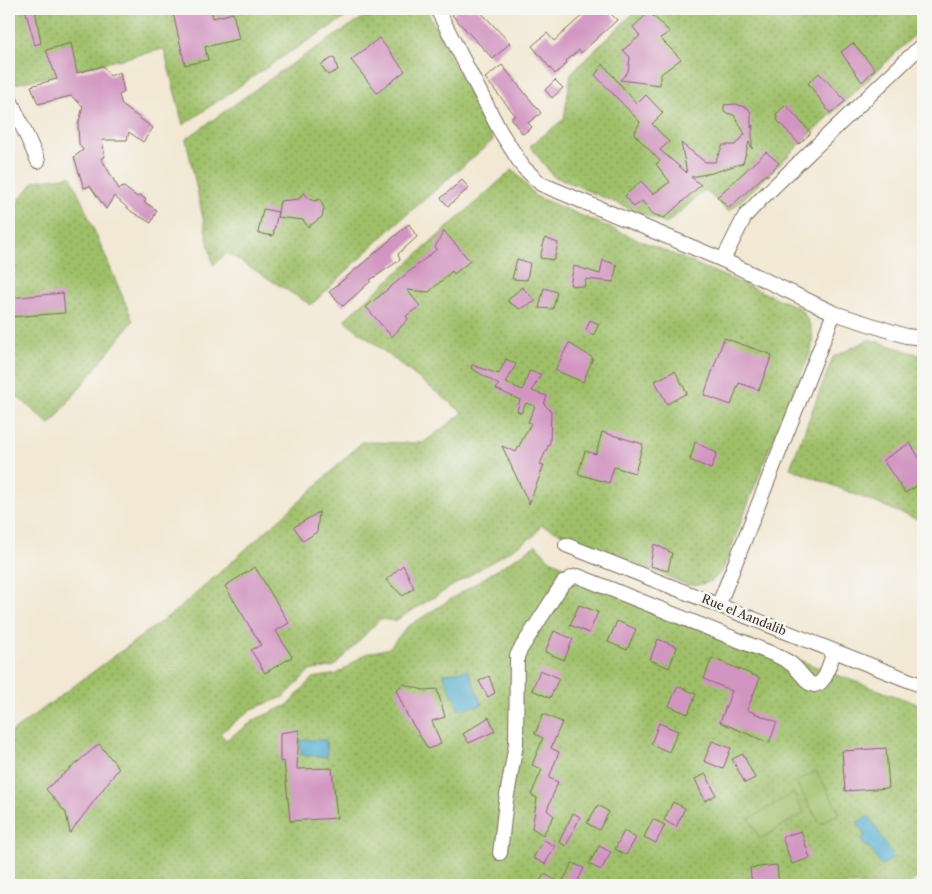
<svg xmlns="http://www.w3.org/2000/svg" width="932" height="894" font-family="'Libre Caslon Text',serif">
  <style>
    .grass { fill: url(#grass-dots); stroke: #6d7544 }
    .park { fill: #9fc069; stroke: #6d7544 }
    .water { fill: #4faccd; stroke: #456b76 }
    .building { fill: #d295c1 }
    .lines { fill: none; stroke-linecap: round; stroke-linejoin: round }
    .minor-casing { stroke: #7b6c5d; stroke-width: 16 }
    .minor { stroke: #fff; stroke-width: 14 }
    .labels { text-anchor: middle; stroke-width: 5; stroke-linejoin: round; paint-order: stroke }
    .street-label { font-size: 12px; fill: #3b2a1e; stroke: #f6f6f2 }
  </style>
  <defs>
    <pattern id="grass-dots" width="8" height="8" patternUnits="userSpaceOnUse" patternTransform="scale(1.25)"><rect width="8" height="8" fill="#9fc069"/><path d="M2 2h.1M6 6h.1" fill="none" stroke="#839c56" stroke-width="1.8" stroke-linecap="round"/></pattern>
  </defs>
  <rect width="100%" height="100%" fill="#f6f6f2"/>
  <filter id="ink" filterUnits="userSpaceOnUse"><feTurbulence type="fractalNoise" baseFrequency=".02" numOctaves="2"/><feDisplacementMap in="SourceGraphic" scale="10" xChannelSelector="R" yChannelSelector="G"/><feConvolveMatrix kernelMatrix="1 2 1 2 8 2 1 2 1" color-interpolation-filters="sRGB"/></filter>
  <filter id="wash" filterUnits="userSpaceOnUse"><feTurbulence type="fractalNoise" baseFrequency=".0096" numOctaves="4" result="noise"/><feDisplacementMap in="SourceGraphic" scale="20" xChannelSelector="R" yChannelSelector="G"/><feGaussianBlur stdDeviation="1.12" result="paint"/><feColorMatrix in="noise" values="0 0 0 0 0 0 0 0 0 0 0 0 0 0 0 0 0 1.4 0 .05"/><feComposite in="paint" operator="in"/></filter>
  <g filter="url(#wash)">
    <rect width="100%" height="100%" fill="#f2e8d3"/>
    <g class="grass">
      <path d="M9,9H359L279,59L183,125L164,49L15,84L9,71Z"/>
      <path d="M376,9H426L493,140L396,224L311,305L227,253L213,265L186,139L284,69Z"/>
      <path d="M638,9H923V27L729,212L705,190L666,224L553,176L530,146L564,119L571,73Z"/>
      <path d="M513,169L535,196L800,308C811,324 815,332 811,351L766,457L723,569C712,584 706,584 688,585L541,525L534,536L395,621L380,619L335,666L309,671L284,697L252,709L220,733L226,740L258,718L288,705L312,678L337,674L365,654L389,648L407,627L536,545L550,560L566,567L837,675L923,706V872L909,885H654L651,880L642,885H9V734L182,606L301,500L362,442L423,443L463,413L344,320Z"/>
      <path d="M71,176L133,321L50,425L9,389V211L35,181Z"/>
      <path d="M870,339L923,356V522L790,468L833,357Z"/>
    </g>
    <g class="park">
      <path d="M816,771L840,813L820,824L796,782Z"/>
      <path d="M793,793L804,813L760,839L749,819Z"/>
    </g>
    <g class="water">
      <path d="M468,670L482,705L459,709L443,674Z"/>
      <path d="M300,740H326L327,757L301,755Z"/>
      <path d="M869,816L894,858L881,866L870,848L864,845L861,839L865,836L857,822Z"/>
    </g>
    <g id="blocks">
      <g class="building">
        <path d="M25,9H35L41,43L35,45Z"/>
        <path d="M172,9H211L213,18L233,13L239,39L205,47L208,60L185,65Z"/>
        <path d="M458,9H478L510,43L493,59L452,15Z"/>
        <path d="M589,9H616L611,14L617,20L581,53L579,50L566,61L567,63L555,74L532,46L547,33L554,41Z"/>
        <path d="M649,12L670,32L660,38L681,59L661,74L660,85L620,80L628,72L630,57L623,50L640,36L633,27Z"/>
        <path d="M379,38L405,71L377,93L351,60Z"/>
        <path d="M71,43L77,73L103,66L110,76L120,72L124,92L119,95L122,105L153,128L143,142L129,132L127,140H102L105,157L101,158L119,189L124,187L137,197L140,195L146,200L144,202L157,210L151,223L132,212L114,196L106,209L90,186L84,188L74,157L83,150L79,144L78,126L83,106L71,96L38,104L31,86L57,79L46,50Z"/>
        <path d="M853,43L875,69L862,82L841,52Z"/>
        <path d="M334,57L338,70L328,75L321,65Z"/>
        <path d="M603,64L637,104L646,95L663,113L652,124L669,142L660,150L687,173L681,143L705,162H715L723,145H735L745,134L734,115L724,112V105L736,104L748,108L751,113V128L753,125L752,132V149L749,142L743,163L712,173L691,177L701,185L664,218L653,214L642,201L634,207L625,196L641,181L653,194L670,182L656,164L660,161L634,134L640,122L595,75Z"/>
        <path d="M502,65L541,113L528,123L532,127L523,134L511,119L515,115L485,78Z"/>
        <path d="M819,73L846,101L830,113L808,83Z"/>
        <path d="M555,80L563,88L552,98L545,90Z"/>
        <path d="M786,105L811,133L799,144L778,121L776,114Z"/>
        <path d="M766,152L779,163L767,176L766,174L729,208L717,197Z"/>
        <path d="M462,180L469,188L448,206L441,198Z"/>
        <path d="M304,192L309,199L315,201L320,199L324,208L322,217L308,227L303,220L277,217L280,201L299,199Z"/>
        <path d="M263,209L278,212L273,236L258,233Z"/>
        <path d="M409,224L417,237L398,254L400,260L370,280L371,281L343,306L329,292Z"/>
        <path d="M444,231L470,261L454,274L452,271L429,292L407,290L420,306L406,316L408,319L392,337L366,307L437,249L435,247Z"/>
        <path d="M545,238L558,243L554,260L540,258Z"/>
        <path d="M517,259L530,263L527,280L512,279Z"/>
        <path d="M603,260L617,265L613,282L586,279L584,287L570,285L574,266L600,274Z"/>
        <path d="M522,287L536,301L520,309L507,301Z"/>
        <path d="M544,288L557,292L553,309L539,308Z"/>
        <path d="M63,293L65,313L9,317V298Z"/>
        <path d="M590,320L599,324L593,336L586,330Z"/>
        <path d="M724,338L772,355L759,390L739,383L731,405L704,395Z"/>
        <path d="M569,343L593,358L583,382L555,370Z"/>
        <path d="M506,359L516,364L506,383L523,390L529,371L541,374L532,391L547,396L544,404L551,411L550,442L540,464L544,465L529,504L502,446L516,452L531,423L528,422L535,406L526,403L521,413L517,411L520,400L496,389L499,385L471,368L472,365L499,374Z"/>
        <path d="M675,371L687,393L667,404L655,381Z"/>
        <path d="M602,432L643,444L635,473L614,467L609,483L578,474L585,451L596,454Z"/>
        <path d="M695,442L717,453L711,469L690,460Z"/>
        <path d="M910,443L923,464V482L905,493L883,460Z"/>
        <path d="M319,512L317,532L303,541L294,527Z"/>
        <path d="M654,544L672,553L668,571L650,566Z"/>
        <path d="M403,565L414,588L403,596L386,580Z"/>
        <path d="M255,567L289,623L276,631L292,657L265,673L251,650L261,645L225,586Z"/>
        <path d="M579,605L598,612L589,633L570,625Z"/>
        <path d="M617,621L636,629L627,650L608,642Z"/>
        <path d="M554,631L573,639L564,660L545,652Z"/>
        <path d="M658,639L677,647L669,668L650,660Z"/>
        <path d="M712,658L760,678L747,710L777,722L769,743L720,722L732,691L704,679Z"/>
        <path d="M540,670L559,678L550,698L532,690Z"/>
        <path d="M489,676L495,693L488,697L479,681Z"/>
        <path d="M403,684L423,690L437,689L445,717L432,721L441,744L428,749L407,715L396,690Z"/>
        <path d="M678,686L696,694L688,714L669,706Z"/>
        <path d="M543,714L562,722L551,748L559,752L549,778L558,782L547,810L554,816L543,835L532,828L537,798L531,795L542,769L532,765L543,738L535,734Z"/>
        <path d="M489,717L495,731L469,743L463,734Z"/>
        <path d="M659,723L678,731L669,752L651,744Z"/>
        <path d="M299,730L297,769L332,768L337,818L290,821L284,761L280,762V733Z"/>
        <path d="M712,741L731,748L723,769L704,761Z"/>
        <path d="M99,744L119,768L70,833L66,813L46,789Z"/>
        <path d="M886,748L889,788L845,791L842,751Z"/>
        <path d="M743,754L755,778L745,783L732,759Z"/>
        <path d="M706,774L716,795L705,801L695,779Z"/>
        <path d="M673,802L685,808L676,827L664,820Z"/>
        <path d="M598,805L609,812L599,830L587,823Z"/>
        <path d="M573,813L580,817L566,846L559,842Z"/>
        <path d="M653,819L665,825L656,843L644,837Z"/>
        <path d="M624,831L636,838L626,855L615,849Z"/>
        <path d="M801,831L810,858L792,864L782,837Z"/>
        <path d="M544,840L555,846L545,864L533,858Z"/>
        <path d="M599,846L611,852L601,870L589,864Z"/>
        <path d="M572,863L584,868L576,885H538L544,874L562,883Z"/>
        <path d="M777,865L779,885H752L750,868Z"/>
      </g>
    </g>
  </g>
  <g filter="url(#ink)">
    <use href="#blocks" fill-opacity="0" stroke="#7b6c5d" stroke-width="1"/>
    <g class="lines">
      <g class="minor-casing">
        <g id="minor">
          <path d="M437,9L500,131L523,167L541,184L723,260L834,313L906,336L923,338"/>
          <path d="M9,97L38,161"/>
          <path d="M723,260L745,216L762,198L923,44"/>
          <path d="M566,545L923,686"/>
          <path d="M719,604L834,313"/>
          <path d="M500,853L506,801L516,744L517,656L520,650L563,583L573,577L578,576L773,654C795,664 793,665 809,683L814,685L820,683L825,677L834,652"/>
        </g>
      </g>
      <use href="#minor" class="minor"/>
    </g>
  </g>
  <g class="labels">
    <g class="street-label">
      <text transform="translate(744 615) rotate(22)" y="4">Rue el Aandalib</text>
    </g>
  </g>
  <rect width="932" height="894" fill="none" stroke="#f6f6f2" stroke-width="30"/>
</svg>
